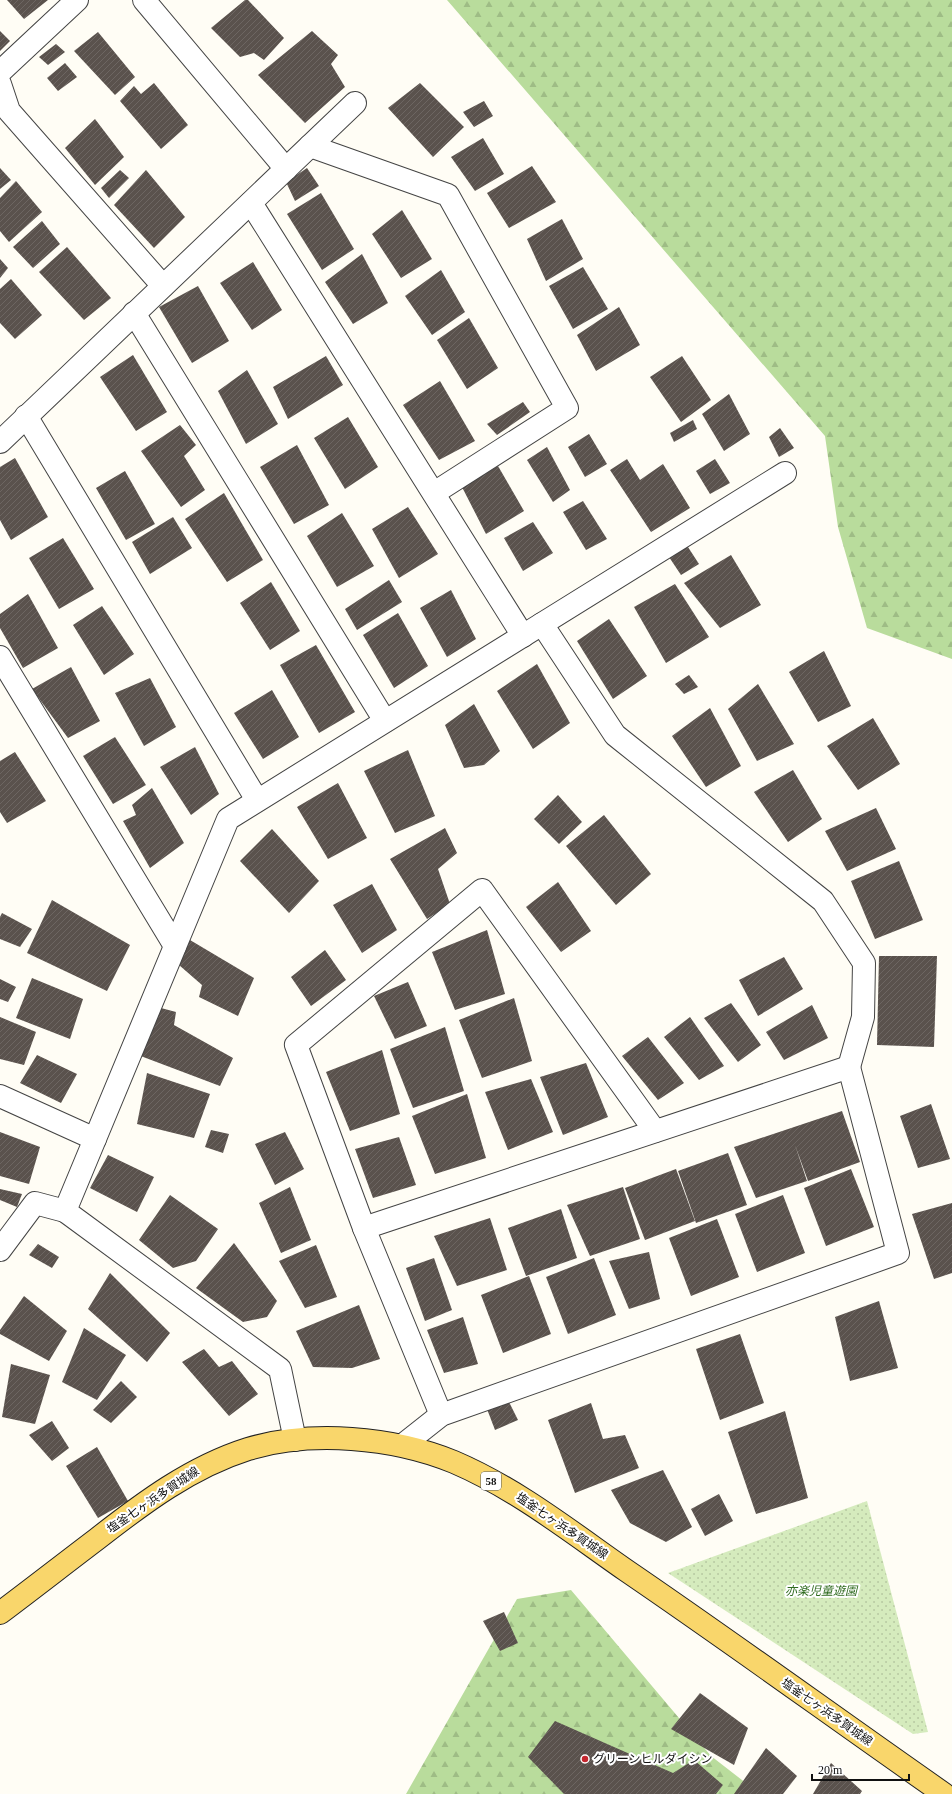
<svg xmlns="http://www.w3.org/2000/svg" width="952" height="1794" font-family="'Times New Roman','Noto Sans JP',serif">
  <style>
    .forest { fill: url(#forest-firs) }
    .park { fill: url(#park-dots) }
    .building { fill: url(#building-hatch) }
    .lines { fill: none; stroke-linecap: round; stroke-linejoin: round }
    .minor-casing { stroke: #444; stroke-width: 24 }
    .primary-casing { stroke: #222; stroke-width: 24 }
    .minor { stroke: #fff; stroke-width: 22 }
    .primary { stroke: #f9d66b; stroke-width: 22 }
    .poi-dot { fill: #c4262e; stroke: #fff; stroke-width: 1.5 }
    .labels { text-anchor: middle; stroke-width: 4; stroke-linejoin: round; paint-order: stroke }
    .shield { fill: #fff; stroke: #585858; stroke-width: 1 }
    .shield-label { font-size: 11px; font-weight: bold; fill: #111 }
    .street-label { font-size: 12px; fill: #111; stroke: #fff }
    .park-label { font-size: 12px; font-style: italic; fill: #2f6b1f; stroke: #fff }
    .poi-label { font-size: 12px; fill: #111; stroke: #fff; text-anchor: start }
  </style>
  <defs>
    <pattern id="forest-firs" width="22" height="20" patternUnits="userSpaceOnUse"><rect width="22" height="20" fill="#b9dc9c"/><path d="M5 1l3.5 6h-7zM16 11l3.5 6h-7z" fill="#9ebc85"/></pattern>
    <pattern id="park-dots" width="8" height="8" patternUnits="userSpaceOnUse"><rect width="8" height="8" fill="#d5ebbd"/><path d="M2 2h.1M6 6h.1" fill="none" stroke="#b6c8a1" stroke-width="1.8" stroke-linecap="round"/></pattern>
    <pattern id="building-hatch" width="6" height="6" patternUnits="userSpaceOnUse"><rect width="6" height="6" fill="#5a524d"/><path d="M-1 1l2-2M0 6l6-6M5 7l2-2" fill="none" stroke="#6d6662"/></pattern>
  </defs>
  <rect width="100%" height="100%" fill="#fffdf5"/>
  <g class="forest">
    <path d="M447,0H952V659L867,628L838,527L825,436Z"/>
    <path d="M571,1590L711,1756L760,1794H406L517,1599Z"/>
  </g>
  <path class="park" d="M867,1501L928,1732L913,1734L668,1573Z"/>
  <g class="building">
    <path d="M7,0H48L24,19Z"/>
    <path d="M245,0H248L284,38L264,60L254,53L240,57L211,28Z"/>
    <path d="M0,31L10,41L0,51Z"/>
    <path d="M312,31L338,55L331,64L345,87L305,123L258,75Z"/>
    <path d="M98,32L135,77L115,95L74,51Z"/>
    <path d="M56,44L65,52L48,65L39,57Z"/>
    <path d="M65,63L77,77L58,91L47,78Z"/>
    <path d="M154,83L188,125L161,149L120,101L134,86L141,94Z"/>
    <path d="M420,83L464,127L433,157L388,108Z"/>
    <path d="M484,101L493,116L474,127L463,112Z"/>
    <path d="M95,119L124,157L95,185L65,148Z"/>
    <path d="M483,138L504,174L475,191L451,157Z"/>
    <path d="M532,166L556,202L509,228L487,193Z"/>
    <path d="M0,168L11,180L0,189Z"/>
    <path d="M307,168L319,186L295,201L286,182Z"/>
    <path d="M120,170L129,178L109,198L101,188Z"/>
    <path d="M146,170L185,217L154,248L114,205Z"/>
    <path d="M16,181L42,212L9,242L0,231V198Z"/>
    <path d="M321,193L354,249L322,270L287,214Z"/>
    <path d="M402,210L432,259L401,278L372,234Z"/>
    <path d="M562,219L583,259L546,281L527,239Z"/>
    <path d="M42,221L60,244L33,268L13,247Z"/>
    <path d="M67,247L111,298L84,320L39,272Z"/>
    <path d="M362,254L388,303L353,324L325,282Z"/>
    <path d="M0,259L8,268L0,278Z"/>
    <path d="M253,262L282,310L252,330L220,283Z"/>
    <path d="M583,267L608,309L573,329L549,286Z"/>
    <path d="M441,270L465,312L432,335L405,296Z"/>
    <path d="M11,279L42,315L15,339L0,323V289Z"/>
    <path d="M198,286L229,341L192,363L159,307Z"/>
    <path d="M619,307L640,345L596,371L577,335Z"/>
    <path d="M469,318L498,368L467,389L437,340Z"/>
    <path d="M133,355L167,412L136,431L100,377Z"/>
    <path d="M326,356L343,385L288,419L273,387Z"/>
    <path d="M682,356L711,400L681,422L650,377Z"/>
    <path d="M247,370L278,424L246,444L218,391Z"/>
    <path d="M440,381L475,441L439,460L403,405Z"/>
    <path d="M729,394L750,434L724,451L702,414Z"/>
    <path d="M523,402L530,412L497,435L487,424Z"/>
    <path d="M348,417L378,467L345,489L314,438Z"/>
    <path d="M693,420L697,429L674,442L670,433Z"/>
    <path d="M180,425L196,445L184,456L205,490L181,507L141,451Z"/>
    <path d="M780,428L794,448L779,457L769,437Z"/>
    <path d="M589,434L607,464L585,477L568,447Z"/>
    <path d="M297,445L329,505L294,524L260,467Z"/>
    <path d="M547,447L570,490L553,502L527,460Z"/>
    <path d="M15,458L48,517L11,540L0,520V467Z"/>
    <path d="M627,459L640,480L663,464L690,508L651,532L610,470Z"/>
    <path d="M715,459L730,483L710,494L696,471Z"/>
    <path d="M498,466L524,511L486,534L462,487Z"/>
    <path d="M125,471L155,524L126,540L96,488Z"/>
    <path d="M224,493L263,560L227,582L185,519Z"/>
    <path d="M583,501L607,539L586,550L563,512Z"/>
    <path d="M408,507L438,554L399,578L372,529Z"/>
    <path d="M342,513L374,566L337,587L307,536Z"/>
    <path d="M173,517L192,548L150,574L132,542Z"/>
    <path d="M533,522L553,553L523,571L504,538Z"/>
    <path d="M63,538L94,589L59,609L29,558Z"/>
    <path d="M686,544L699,564L681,575L669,557Z"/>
    <path d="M731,555L761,605L720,628L684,583Z"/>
    <path d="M389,580L402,602L357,630L345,609Z"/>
    <path d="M271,582L300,631L270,650L240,603Z"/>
    <path d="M675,584L709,637L666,663L634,607Z"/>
    <path d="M451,590L476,639L447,657L420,608Z"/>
    <path d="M28,594L58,648L23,668L0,628V614Z"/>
    <path d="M102,606L134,654L104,675L73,625Z"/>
    <path d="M398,613L428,666L394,688L363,635Z"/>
    <path d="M609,619L647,676L613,699L577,641Z"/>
    <path d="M316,645L355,712L319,733L280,665Z"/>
    <path d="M824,651L851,706L818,722L789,672Z"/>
    <path d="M537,664L570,723L533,749L497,691Z"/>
    <path d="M71,667L100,721L68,738L32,689Z"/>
    <path d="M689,675L698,687L684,694L675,684Z"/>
    <path d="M150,678L176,727L144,746L115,693Z"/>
    <path d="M758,684L794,744L757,761L728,709Z"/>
    <path d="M272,690L299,737L263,759L234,713Z"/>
    <path d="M474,704L500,751L484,765L464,768L445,725Z"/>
    <path d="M710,708L741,766L706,787L672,736Z"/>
    <path d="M873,718L900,764L858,790L827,746Z"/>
    <path d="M115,737L146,785L113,804L83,756Z"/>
    <path d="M195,747L219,794L191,815L160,767Z"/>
    <path d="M408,750L435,816L395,833L364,771Z"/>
    <path d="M15,752L46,801L7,823L0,812V761Z"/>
    <path d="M793,770L822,819L788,842L754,792Z"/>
    <path d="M338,783L367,838L328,859L297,807Z"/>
    <path d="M152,788L184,843L150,868L123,821L136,815L132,805Z"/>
    <path d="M558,795L582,822L559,844L534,819Z"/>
    <path d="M876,808L896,849L847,871L825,831Z"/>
    <path d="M604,815L651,874L616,905L566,846Z"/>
    <path d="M445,828L457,853L438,869L450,904L427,919L390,859Z"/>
    <path d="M272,829L319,881L289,913L240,861Z"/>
    <path d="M899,861L923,920L875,939L851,881Z"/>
    <path d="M558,882L591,931L561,952L526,907Z"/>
    <path d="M372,884L397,930L362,953L333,905Z"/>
    <path d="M52,900L130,945L107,991L27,953Z"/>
    <path d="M2,913L32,929L20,947L0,939V917Z"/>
    <path d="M487,930L505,994L455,1010L432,952Z"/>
    <path d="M190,940L254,978L238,1016L199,997L202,985L179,965Z"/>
    <path d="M325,950L346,980L311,1006L291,977Z"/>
    <path d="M879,956H937L934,1047L877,1045Z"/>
    <path d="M784,957L803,989L758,1016L739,980Z"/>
    <path d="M32,978L83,999L70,1039L16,1018Z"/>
    <path d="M0,979L16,987L8,1002L0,999Z"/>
    <path d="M408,982L427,1026L395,1039L374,996Z"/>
    <path d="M514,998L532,1061L482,1078L459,1020Z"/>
    <path d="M731,1003L761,1045L738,1062L704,1018Z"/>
    <path d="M812,1005L828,1038L784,1060L766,1032Z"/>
    <path d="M161,1008L176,1012L174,1025L233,1058L220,1086L138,1055Z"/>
    <path d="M0,1017L36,1032L24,1065L0,1059Z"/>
    <path d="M690,1017L724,1066L699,1080L664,1037Z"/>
    <path d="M445,1027L464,1091L413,1108L390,1049Z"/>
    <path d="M648,1037L684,1083L658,1100L622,1056Z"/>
    <path d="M382,1050L400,1114L350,1131L326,1072Z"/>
    <path d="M37,1055L77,1074L61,1103L20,1083Z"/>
    <path d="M586,1063L608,1117L563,1135L540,1077Z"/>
    <path d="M147,1073L210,1094L194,1138L137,1124Z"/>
    <path d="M531,1079L553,1132L508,1150L485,1092Z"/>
    <path d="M467,1094L486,1158L435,1174L412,1116Z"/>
    <path d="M931,1104L950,1159L918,1168L900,1116Z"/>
    <path d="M842,1111L860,1162L808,1181L795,1145L807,1181L756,1198L734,1147Z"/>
    <path d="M211,1130L229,1134L223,1153L205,1147Z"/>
    <path d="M0,1132L40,1147L29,1184L0,1176Z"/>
    <path d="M285,1132L304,1169L275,1185L255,1144Z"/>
    <path d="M399,1137L416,1185L373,1198L355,1149Z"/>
    <path d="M728,1153L747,1205L696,1223L678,1171Z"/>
    <path d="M108,1155L154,1177L137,1212L90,1188Z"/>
    <path d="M676,1169L695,1221L645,1240L625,1188Z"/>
    <path d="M851,1169L874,1227L826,1246L804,1188Z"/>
    <path d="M290,1187L311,1240L281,1253L259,1203Z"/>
    <path d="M623,1187L640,1239L590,1256L567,1205Z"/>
    <path d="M0,1189L22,1194L17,1207L0,1200Z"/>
    <path d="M170,1195L218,1229L196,1261L173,1268L139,1240Z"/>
    <path d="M783,1195L805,1253L757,1272L735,1214Z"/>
    <path d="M952,1203V1273L934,1279L912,1214Z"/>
    <path d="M561,1209L577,1258L526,1276L508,1228Z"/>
    <path d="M490,1218L507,1270L457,1286L434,1236Z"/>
    <path d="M717,1219L739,1277L691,1296L669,1238Z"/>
    <path d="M234,1243L277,1301L267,1317L243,1322L196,1288Z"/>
    <path d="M38,1244L59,1257L52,1268L29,1255Z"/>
    <path d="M316,1245L337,1297L305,1308L279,1261Z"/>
    <path d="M649,1252L660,1299L629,1309L609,1261Z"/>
    <path d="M434,1258L452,1310L425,1321L406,1268Z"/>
    <path d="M594,1258L616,1315L568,1334L546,1277Z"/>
    <path d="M110,1273L170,1333L147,1362L88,1309Z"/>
    <path d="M529,1276L551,1334L503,1353L481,1295Z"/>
    <path d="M24,1296L67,1331L49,1361L0,1334V1330Z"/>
    <path d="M879,1301L898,1368L850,1381L835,1317Z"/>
    <path d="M359,1305L380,1359L352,1368L313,1367L296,1331Z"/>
    <path d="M463,1317L478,1364L444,1373L427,1330Z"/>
    <path d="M84,1328L126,1355L97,1400L62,1382Z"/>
    <path d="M740,1334L764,1403L720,1420L696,1349Z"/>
    <path d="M204,1349L219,1367L232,1361L258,1394L229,1416L182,1362Z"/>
    <path d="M11,1364L50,1375L35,1424L2,1417Z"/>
    <path d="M121,1381L137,1397L111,1423L93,1410Z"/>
    <path d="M508,1400L518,1420L495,1430L487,1409Z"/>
    <path d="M591,1403L603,1439L625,1435L639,1468L575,1493L548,1420Z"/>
    <path d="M785,1411L808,1498L756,1514L728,1432Z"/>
    <path d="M52,1421L69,1448L52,1461L29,1435Z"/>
    <path d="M97,1447L128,1501L98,1518L66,1466Z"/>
    <path d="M663,1470L692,1527L666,1542L630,1523L611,1490Z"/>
    <path d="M719,1494L733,1521L705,1536L691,1509Z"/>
    <path d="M504,1612L518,1643L500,1651L483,1621Z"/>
    <path d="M700,1693L748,1728L734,1765L671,1729Z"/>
    <path d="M555,1721L673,1773L694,1760L723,1785L716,1794H564L528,1757Z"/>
    <path d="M766,1748L797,1776L783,1794H734Z"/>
    <path d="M831,1763L862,1791L860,1794H813Z"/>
  </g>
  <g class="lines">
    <g class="minor-casing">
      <g id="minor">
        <path d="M144,0L286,169"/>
        <path d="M0,72L77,0"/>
        <path d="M0,84L9,111L163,286"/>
        <path d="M310,146L448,195L567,408L434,493"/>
        <path d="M251,203L523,636"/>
        <path d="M134,313L385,721"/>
        <path d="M26,416L257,800"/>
        <path d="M0,442L355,103"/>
        <path d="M542,624L615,735L823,901L864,963L863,1017L849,1067"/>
        <path d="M0,657L175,946"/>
        <path d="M0,1096L95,1139"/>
        <path d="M364,1228L849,1067L898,1253L441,1415L403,1445"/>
        <path d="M0,1250L35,1203L65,1211"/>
        <path d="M441,1415L364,1228L296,1045L482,890L655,1131"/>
        <path d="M295,1440L280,1369L65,1211L228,819L785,473"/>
      </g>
    </g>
    <g class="primary-casing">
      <path id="primary" d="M0,1613C32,1589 64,1564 97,1539C143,1503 191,1467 248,1449C311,1430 393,1437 454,1462C517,1489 571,1532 627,1571C734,1644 838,1720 944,1794"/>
    </g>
    <use href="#minor" class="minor"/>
    <use href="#primary" class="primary"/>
  </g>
  <circle class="poi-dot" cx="585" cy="1759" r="4"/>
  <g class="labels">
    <rect class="shield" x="481" y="1472" width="20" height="18" rx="3"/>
    <g class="shield-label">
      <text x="491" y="1485">58</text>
    </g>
    <g class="street-label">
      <text transform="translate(153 1500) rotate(-34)" y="4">塩釜七ヶ浜多賀城線</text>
      <text transform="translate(562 1526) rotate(34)" y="4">塩釜七ヶ浜多賀城線</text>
      <text transform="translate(827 1712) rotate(35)" y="4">塩釜七ヶ浜多賀城線</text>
    </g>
    <g class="park-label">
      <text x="821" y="1595">亦楽児童遊園</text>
    </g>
    <g class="poi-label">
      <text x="593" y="1763">グリーンヒルダイシン</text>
    </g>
  </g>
  <path d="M812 1774v6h97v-6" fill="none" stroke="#111111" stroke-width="2"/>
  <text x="818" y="1774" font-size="12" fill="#111111" stroke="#ffffff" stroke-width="3" paint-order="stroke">20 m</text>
</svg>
